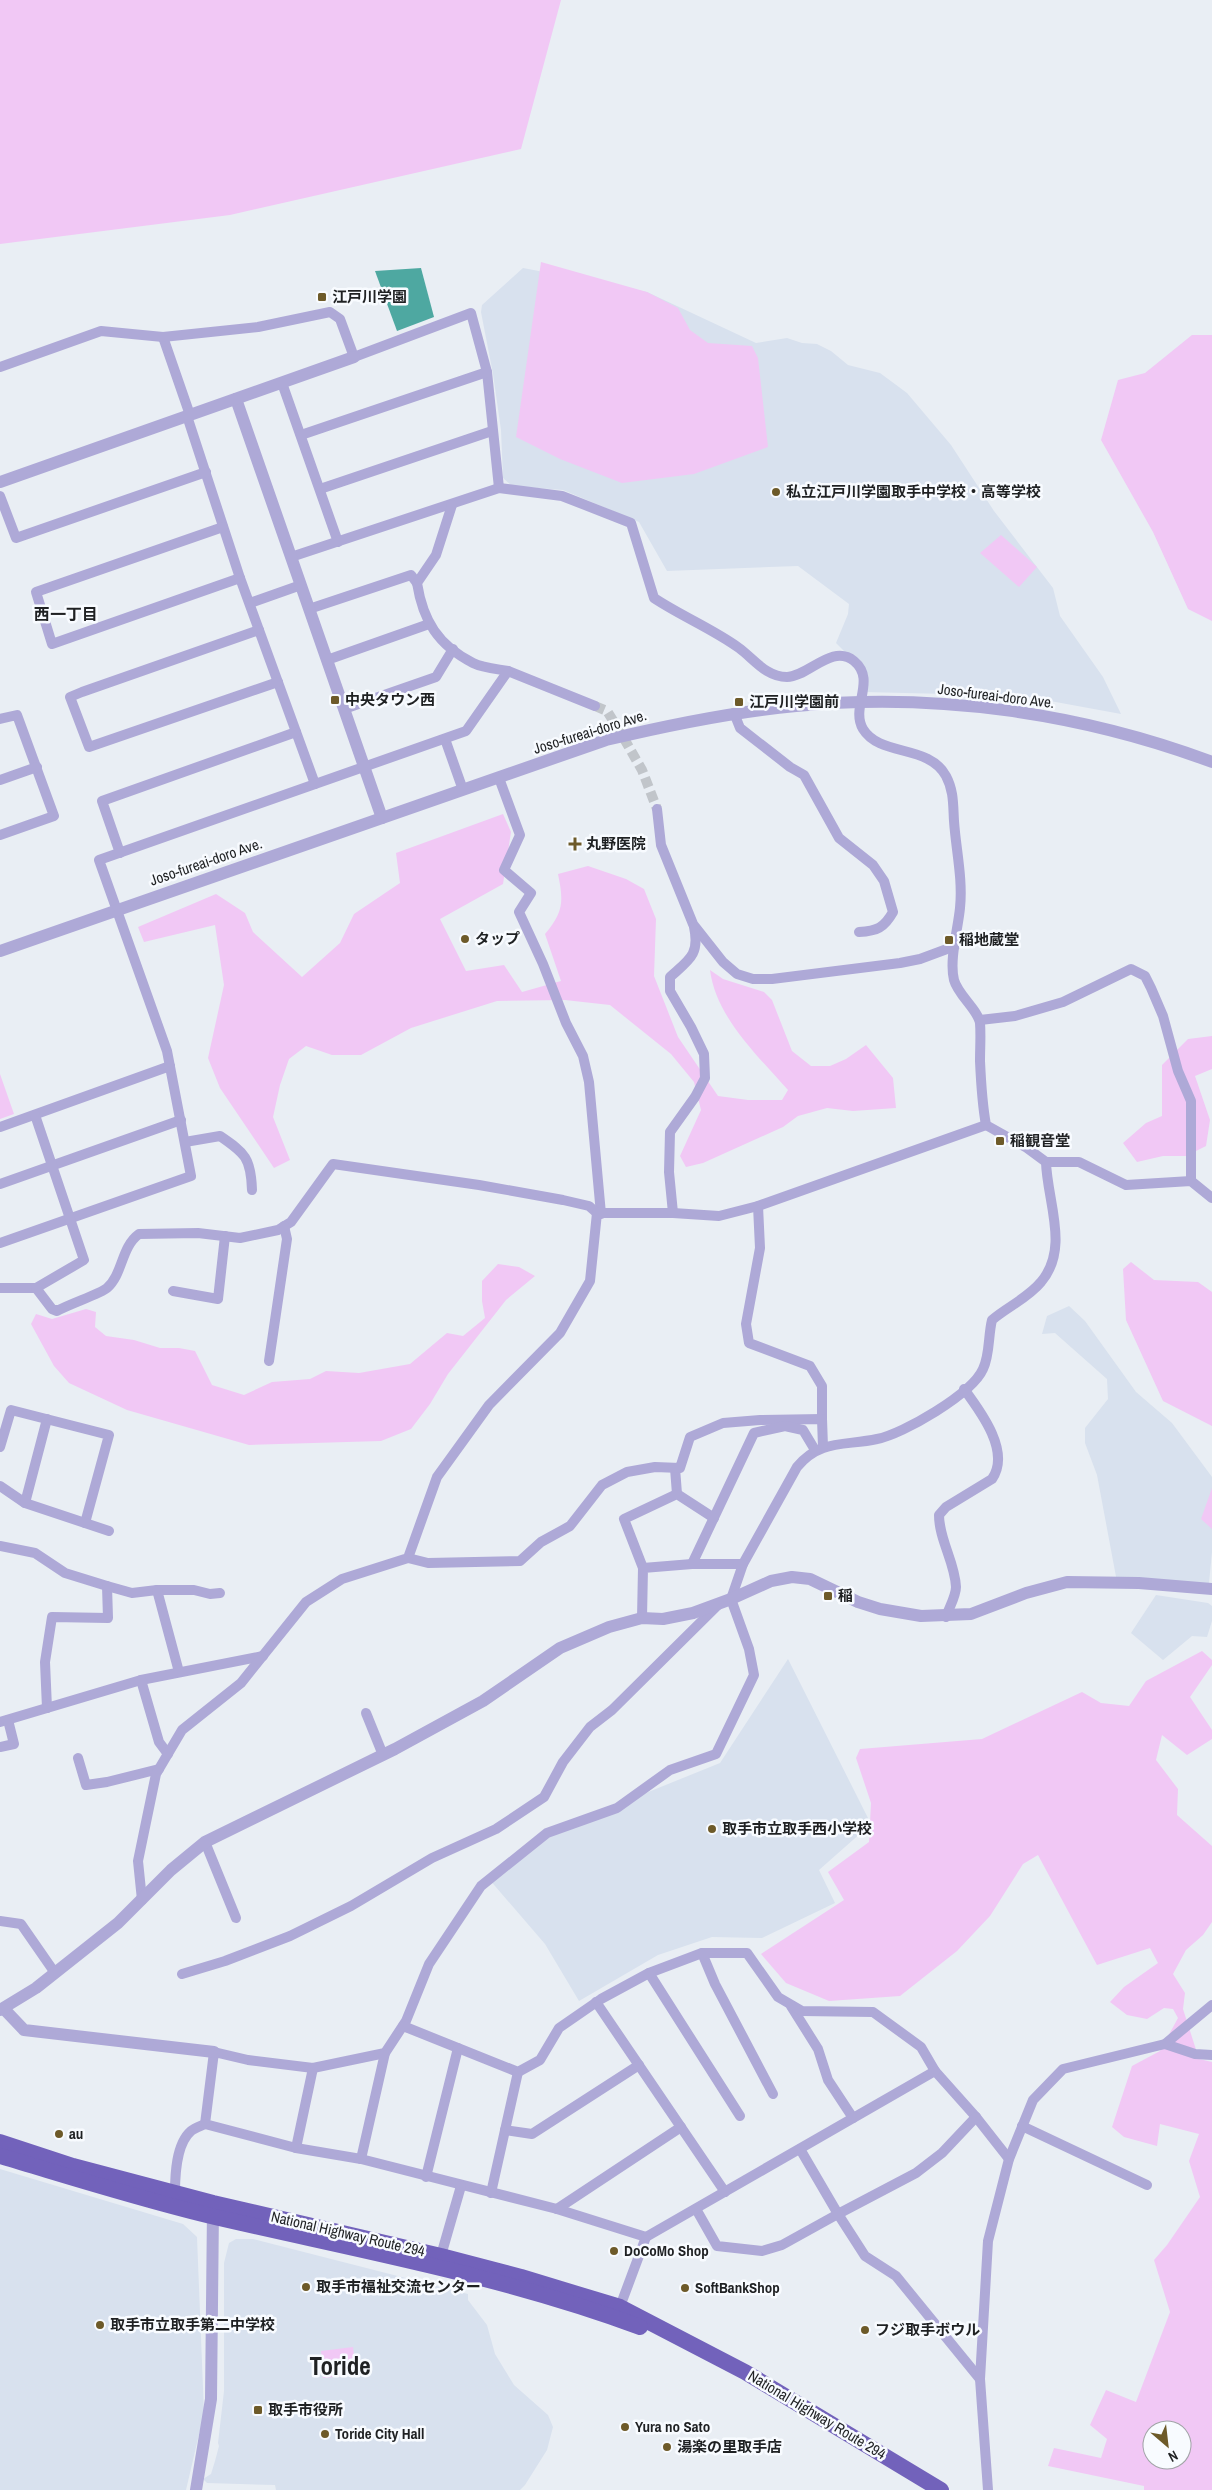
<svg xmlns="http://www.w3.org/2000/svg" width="1212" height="2490" font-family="'Archivo Narrow','Noto Sans JP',sans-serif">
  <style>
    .built { fill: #d8e1ee }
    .green { fill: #f1c8f5; fill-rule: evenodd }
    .water { fill: #4ea8a1 }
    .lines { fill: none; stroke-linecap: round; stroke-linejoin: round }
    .minor-tunnel { stroke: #c1c5ca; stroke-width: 10; stroke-dasharray: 10 5; stroke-linecap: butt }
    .minor { stroke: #aea9d7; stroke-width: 10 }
    .tertiary { stroke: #aea9d7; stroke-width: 12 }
    .trunk { stroke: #7262bb; stroke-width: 16 }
    .poi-dot { fill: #6d5a29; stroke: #f8fbff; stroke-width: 2 }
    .labels { text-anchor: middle; stroke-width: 5; stroke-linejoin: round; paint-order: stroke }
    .poi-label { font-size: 15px; font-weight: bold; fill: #1f2123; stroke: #f8fbff; text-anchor: start }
    .street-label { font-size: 15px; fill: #1f2123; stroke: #f8fbff }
    .neighbourhood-label { font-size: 16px; font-weight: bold; fill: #1f2123; stroke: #f8fbff }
    .town-label { font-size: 25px; font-weight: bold; fill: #1f2123; stroke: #f8fbff }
  </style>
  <rect width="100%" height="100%" fill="#e9eef4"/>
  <g class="built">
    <path d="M523,268L647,292L756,343L787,338L802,343L817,344L831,351L848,365L880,373L907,393L951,445L994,511L1053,588L1060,616L1103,677L1121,714L1023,696L864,692L853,660L836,643L848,614L849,604L798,566L667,571L639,522L563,490L512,486L503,478L501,430L493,374L481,312L482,305Z"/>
    <path d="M1069,1306L1085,1321L1136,1392L1172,1423L1212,1477V1552L1209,1583L1117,1582L1097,1475L1085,1443V1428L1108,1399L1107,1379L1055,1333L1042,1334L1047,1316Z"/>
    <path d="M1156,1595L1208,1603L1212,1606V1621L1207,1637L1192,1636L1163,1660L1131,1633Z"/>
    <path d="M788,1659L871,1824L819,1870L835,1903L762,1938L712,1937L658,1955L579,2001L545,1944L489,1879L547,1833L720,1763Z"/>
    <path d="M0,2169L183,2224L197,2237L204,2413L186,2490H0Z"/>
    <path d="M236,2239H253L468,2294V2300L487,2325L495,2354L514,2385L548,2415L553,2427L547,2450L525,2485L520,2490H276L275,2485L207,2483L203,2479L211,2474L215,2461L219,2446L218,2443L224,2391V2263L229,2243Z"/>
  </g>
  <g class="green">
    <path d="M0,0H561L521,149L230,215L0,244Z"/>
    <path d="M541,262L647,292L678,308L690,330L708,343L752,346L758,358L768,447L694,474L622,483L560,459L516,437Z"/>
    <path d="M1192,335H1212V621L1188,609L1153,532L1101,440L1118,380L1145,373Z"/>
    <path d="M1001,535L1037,567L1019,587L980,553Z"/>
    <path d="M503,814L511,832L503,884L440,919L466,971L504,965L522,992L561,981L545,934C563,912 564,903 558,874L588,866L626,879L644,889L656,919L654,976L678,1037L718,1096L748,1100H782L788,1090C757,1055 716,1017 710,970L723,979L764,992L772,1000L792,1051L811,1066H830L846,1059L866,1045L893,1078L896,1108L853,1111L827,1108L798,1116L783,1127L703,1163L686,1167L680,1156L701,1110L694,1082L671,1054L610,1005L565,1000L497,1001L411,1028L361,1055H332L306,1046L289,1059L280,1085L273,1117L290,1160L274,1168L220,1088L208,1058L224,985L215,925L144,942L138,927L216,894L245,913L253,932L302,977L340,943L354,914L400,883L396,853Z"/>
    <path d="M1212,1036V1069L1195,1076L1210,1120L1206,1146L1186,1156H1163L1137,1162L1123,1143L1146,1123L1162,1116V1065L1188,1039Z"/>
    <path d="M0,1074L14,1114L0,1119Z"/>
    <path d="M1131,1262L1154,1280L1198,1282L1212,1292V1426L1163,1401L1126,1320L1123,1269Z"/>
    <path d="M498,1264L519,1267L535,1276L506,1300L448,1374L430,1404L411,1429L381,1441L249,1445L127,1410L69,1383L54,1366L31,1324L36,1314L52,1319L86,1309L96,1312L95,1327L106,1336L134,1340L160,1348H179L195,1351L212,1385L244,1395L272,1382L310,1379L326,1371L359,1373L410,1364L447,1333L463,1336L485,1318L482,1301V1281Z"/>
    <path d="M1212,1488V1529L1201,1519Z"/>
    <path d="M1202,1651L1212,1660V1665L1190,1697L1212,1730V1739L1187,1755L1162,1735L1156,1760L1178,1789L1177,1815L1212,1846V1922L1203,1935L1186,1950L1173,1974L1185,1993L1183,2009L1199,2059L1212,2062V2490H1144V2486L1048,2466L1054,2448L1101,2458L1107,2439L1090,2425L1106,2390L1136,2402L1170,2312L1154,2260L1167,2245L1200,2197L1189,2161L1199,2134L1160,2124L1157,2146L1124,2137L1112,2127L1132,2066L1160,2051L1178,2018L1173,2009L1164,2008L1147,2019L1127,2015L1110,2002L1124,1987L1158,1963L1150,1948L1097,1965L1038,1855L1023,1864L990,1916L957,1951L900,1996L829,2001L786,1983L761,1954L844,1900L828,1872L869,1842L871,1803L856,1758L860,1749L982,1739L1082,1692L1101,1703L1129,1706L1146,1681ZM1152,2430H1182V2460H1152Z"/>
    <path d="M353,2347L356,2375L323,2378L321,2351Z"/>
  </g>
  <path class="water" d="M421,268L434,317L397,331L375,271Z"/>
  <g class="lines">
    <path class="minor-tunnel" d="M595,706L607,711L622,735L642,770L657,809"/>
    <g class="minor">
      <path d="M163,337L190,415"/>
      <path d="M0,367L101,331L163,337L258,327L330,312L340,319L354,357L471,313L487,372L499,488"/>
      <path d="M282,383L338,542"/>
      <path d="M187,416L240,578L315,784"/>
      <path d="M301,435L487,372"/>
      <path d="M320,489L492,431"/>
      <path d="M0,496L16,538L206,472"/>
      <path d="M223,527L36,592L52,644L240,578"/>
      <path d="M291,557L499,488L562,496L631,523L654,598C681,616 713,629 739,648C754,659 766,677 787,677C808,677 832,643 854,661C877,680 850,707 863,729C880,757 929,744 946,776C954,791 953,805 954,821C956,850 963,879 960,908C958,929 949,960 954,980C958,995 978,1010 980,1023C981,1035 980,1048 980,1061C981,1083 982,1103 986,1125L1027,1148L1046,1162C1047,1201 1070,1248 1041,1282C1028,1298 1007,1307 992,1320C988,1336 990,1355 983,1369C972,1394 903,1434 877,1439C845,1446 820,1439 797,1467L743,1564L731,1599L749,1649L754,1675L716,1754L670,1770L617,1808L547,1833L481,1886L429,1964L406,2021L385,2053L313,2068L248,2060L214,2052L205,2124L296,2148L361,2159L557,2209L646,2237L618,2312"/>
      <path d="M250,603L301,585"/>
      <path d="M309,609L411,575L417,583"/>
      <path d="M259,630L82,692L70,697L89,747L278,682"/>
      <path d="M327,660L429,624"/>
      <path d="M508,671L595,706"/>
      <path d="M344,709L436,677L453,649"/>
      <path d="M734,713L740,728L790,767L804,775L839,838L873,865L884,881L893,912C884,928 877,931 859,932"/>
      <path d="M0,719L17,715L54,816L0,835"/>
      <path d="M445,739L463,790"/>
      <path d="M499,778L520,835L504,870L531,893L519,912L543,964L566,1023L583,1056L589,1082L601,1214"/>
      <path d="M0,780L37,767"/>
      <path d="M657,809L661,845L693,924L723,962L737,974L753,979H772L900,963L920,959L955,946"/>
      <path d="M120,853L102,801L296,732"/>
      <path d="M980,1020L1015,1016L1063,1002L1131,969L1145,976L1151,988L1163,1016L1178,1071L1191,1101V1181"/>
      <path d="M0,1127L170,1066"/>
      <path d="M185,1142L220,1136C245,1153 251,1158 252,1190"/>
      <path d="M1046,1162H1079L1126,1185L1191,1181L1212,1198"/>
      <path d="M0,1184L181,1120"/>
      <path d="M758,1206L760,1248L746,1324L749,1343L810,1366L822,1386V1419"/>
      <path d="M673,1213L669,1172L670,1132L695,1097L705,1078L704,1054L691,1027L670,991V977C689,960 700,955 694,927"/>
      <path d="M0,1243L191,1176L167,1051L99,860L466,731L508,671C497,669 483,668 473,663C438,645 423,621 417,583L436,555L452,505"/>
      <path d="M0,1288H36L84,1260L35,1115"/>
      <path d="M36,1288L52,1309L57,1311C69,1304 100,1294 107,1288C123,1274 121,1247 139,1234L198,1233L240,1238L278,1230L291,1222L333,1164L479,1185L563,1200L589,1206L597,1213"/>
      <path d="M173,1291L218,1299L225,1236"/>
      <path d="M269,1361L287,1239L284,1226"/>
      <path d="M0,1447L11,1410L109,1435L85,1523"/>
      <path d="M675,1468L677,1494"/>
      <path d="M0,1486L25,1503L109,1531"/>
      <path d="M25,1503L47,1419"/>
      <path d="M0,1546L35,1553L65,1573L107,1586L108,1618L52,1617L45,1662L47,1708"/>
      <path d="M408,1558L428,1563L520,1561L541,1542L570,1526L602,1485L627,1472L655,1467L680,1468L690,1437L723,1423L760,1420L822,1419L823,1447"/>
      <path d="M692,1564L754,1433L785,1426L803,1430L815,1450"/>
      <path d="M643,1568L624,1519L677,1494L714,1518"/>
      <path d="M107,1586L132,1593L157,1590H194L210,1594L220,1593"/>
      <path d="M157,1590L179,1672"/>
      <path d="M946,1617C949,1608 956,1596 956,1587C955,1562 939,1540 939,1515L946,1507L992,1479C1011,1452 981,1412 964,1389"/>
      <path d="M642,1618L643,1568L692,1564H743"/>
      <path d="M141,1680L263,1656"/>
      <path d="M366,1713L383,1755"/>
      <path d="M0,1722L141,1680L159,1742L168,1754"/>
      <path d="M0,1747L14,1744L8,1720"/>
      <path d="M78,1758L86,1785L107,1782L159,1769"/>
      <path d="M205,1842L236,1918"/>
      <path d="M142,1900L138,1861L156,1774L182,1730L241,1683L306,1602L342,1579L408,1558L437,1477L489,1405L560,1333L590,1281L597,1213H673L719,1216L758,1206L986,1125"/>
      <path d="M0,1921L21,1924L55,1973"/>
      <path d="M702,1953L715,1984L773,2094"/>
      <path d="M649,1973L740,2116"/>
      <path d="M182,1974L225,1961L290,1936L351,1906L432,1858L496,1829L544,1797L563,1762L590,1727L612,1710L719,1604"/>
      <path d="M596,2002L725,2192"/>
      <path d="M791,2006L818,2049L828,2080L853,2118"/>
      <path d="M403,2026L518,2072L540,2060L559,2028L601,1999L649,1973L702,1953H747L778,1997L802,2011L873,2012L921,2047L935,2071L976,2117L1009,2159"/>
      <path d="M1165,2044L1195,2054L1212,2055"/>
      <path d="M1022,2126L1147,2185"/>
      <path d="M505,2130L532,2134L639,2065"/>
      <path d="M296,2148L313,2068"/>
      <path d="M800,2149L838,2214L916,2173L942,2153L976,2117"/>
      <path d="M361,2159L385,2053"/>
      <path d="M426,2177L458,2048"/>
      <path d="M175,2193C175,2175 176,2144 191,2131C195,2128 201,2126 205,2124"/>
      <path d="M491,2193L518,2072"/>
      <path d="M557,2209L681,2127"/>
      <path d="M696,2209L717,2246L762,2251L782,2245L838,2214L865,2256L896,2276L980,2379"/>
      <path d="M646,2237L935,2071"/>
      <path d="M440,2259L461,2186"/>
      <path d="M988,2490L980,2379L988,2241L1009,2159L1033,2100L1063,2069L1165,2044L1212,2005"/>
    </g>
    <g class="tertiary">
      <path d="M236,399L382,818"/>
      <path d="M0,482L354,357"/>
      <path d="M0,951L606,740C669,725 731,712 796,706C935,692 1081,713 1212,762"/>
      <path d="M4,2009L24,2030L214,2052"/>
      <path d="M0,2010L36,1988L118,1923L171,1870L205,1842L395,1749L483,1701L560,1648L609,1627L642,1618L663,1619L693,1613L731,1599L771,1581L792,1577L810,1579L858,1602L880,1609L921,1616L971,1614L1026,1593L1067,1582L1139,1583L1212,1589"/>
      <path d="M196,2490L211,2399L213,2209"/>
    </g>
    <g class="trunk">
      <path d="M0,2142L73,2166L213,2203L441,2256L521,2277L620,2307L745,2372L941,2490"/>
      <path d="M0,2156C71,2177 143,2200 215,2217C357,2250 503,2276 640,2327"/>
    </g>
  </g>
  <g class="poi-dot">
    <rect x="317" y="292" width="10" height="10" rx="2.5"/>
    <circle cx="776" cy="492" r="5"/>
    <rect x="330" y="695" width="10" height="10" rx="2.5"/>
    <rect x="734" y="697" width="10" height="10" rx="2.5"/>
    <path d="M572.5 836.5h5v5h5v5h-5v5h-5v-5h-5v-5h5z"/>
    <circle cx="465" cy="939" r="5"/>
    <rect x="944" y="935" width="10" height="10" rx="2.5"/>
    <rect x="995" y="1136" width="10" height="10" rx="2.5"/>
    <rect x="823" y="1591" width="10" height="10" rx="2.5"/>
    <circle cx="712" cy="1829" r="5"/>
    <circle cx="59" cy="2134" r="5"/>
    <circle cx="614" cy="2251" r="5"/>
    <circle cx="306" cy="2287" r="5"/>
    <circle cx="685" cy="2288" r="5"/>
    <circle cx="100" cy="2325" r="5"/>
    <circle cx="865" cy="2330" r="5"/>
    <rect x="253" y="2405" width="10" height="10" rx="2.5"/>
    <circle cx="625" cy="2427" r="5"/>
    <circle cx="325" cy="2434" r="5"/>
    <circle cx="667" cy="2447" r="5"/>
  </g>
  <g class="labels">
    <g class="poi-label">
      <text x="332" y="302">江戸川学園</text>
      <text x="786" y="497">私立江戸川学園取手中学校・高等学校</text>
      <text x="345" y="705">中央タウン西</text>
      <text x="749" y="707">江戸川学園前</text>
      <text x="586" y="849">丸野医院</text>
      <text x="475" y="944">タップ</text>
      <text x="959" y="945">稲地蔵堂</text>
      <text x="1010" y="1146">稲観音堂</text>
      <text x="838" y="1601">稲</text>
      <text x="722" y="1834">取手市立取手西小学校</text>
      <text x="69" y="2139">au</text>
      <text x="624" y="2256">DoCoMo Shop</text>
      <text x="316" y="2292">取手市福祉交流センター</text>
      <text x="695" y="2293">SoftBankShop</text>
      <text x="110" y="2330">取手市立取手第二中学校</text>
      <text x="875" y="2335">フジ取手ボウル</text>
      <text x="268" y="2415">取手市役所</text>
      <text x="635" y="2432">Yura no Sato</text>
      <text x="335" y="2439">Toride City Hall</text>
      <text x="677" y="2452">湯楽の里取手店</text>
    </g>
    <g class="street-label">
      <text transform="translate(996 696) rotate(7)" y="5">Joso-fureai-doro Ave.</text>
      <text transform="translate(590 732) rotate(-17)" y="5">Joso-fureai-doro Ave.</text>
      <text transform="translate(206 862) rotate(-19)" y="5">Joso-fureai-doro Ave.</text>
      <text transform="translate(348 2234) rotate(13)" y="5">National Highway Route 294</text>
      <text transform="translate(817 2415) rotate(31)" y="5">National Highway Route 294</text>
    </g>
    <g class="neighbourhood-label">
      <text x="66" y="620">西一丁目</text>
    </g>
    <g class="town-label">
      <text x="340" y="2375">Toride</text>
    </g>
  </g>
  <g transform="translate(1167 2445) rotate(152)"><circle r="24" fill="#f8fbff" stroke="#a1a4a7"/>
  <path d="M0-4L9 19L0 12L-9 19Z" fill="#6d5a29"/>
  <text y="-8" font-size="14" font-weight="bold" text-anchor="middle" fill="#1f2123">N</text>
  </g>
</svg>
